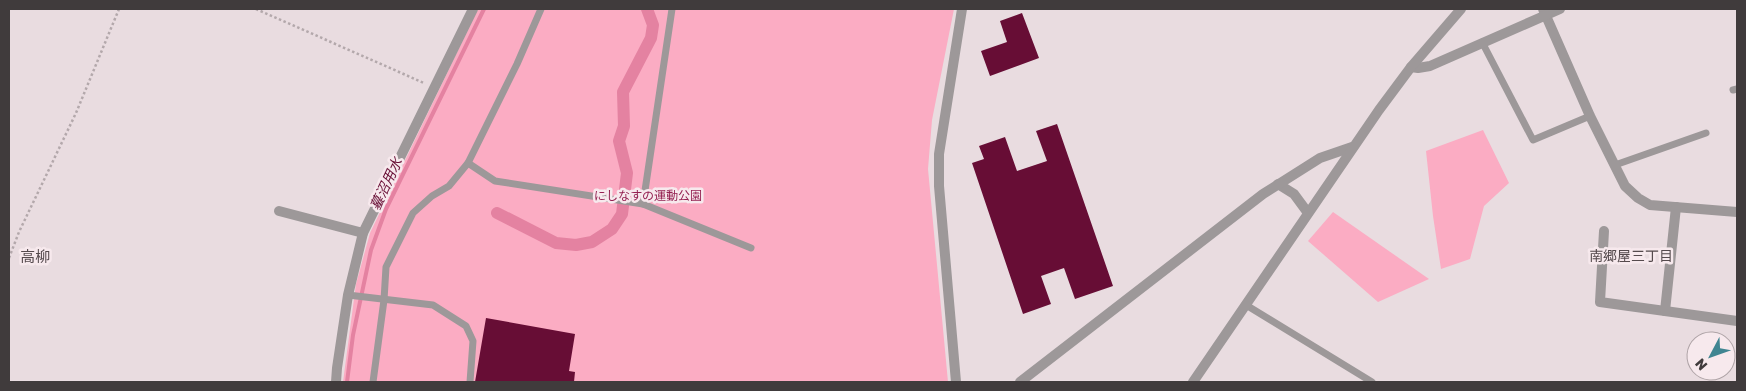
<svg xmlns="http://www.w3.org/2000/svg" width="1746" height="391" font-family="Rubik,'Noto Sans JP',sans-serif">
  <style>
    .green { fill: #fbacc3 }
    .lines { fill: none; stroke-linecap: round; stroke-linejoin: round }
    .stream { stroke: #e482a1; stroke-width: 4 }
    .canal { stroke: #e482a1; stroke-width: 12 }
    .building { fill: #670d35 }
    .path { stroke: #b3a8ab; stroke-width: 2.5; stroke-dasharray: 2.5 2.5; stroke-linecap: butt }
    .service { stroke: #9d9899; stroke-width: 7 }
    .minor { stroke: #9d9899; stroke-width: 10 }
    .tertiary { stroke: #9d9899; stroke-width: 10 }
    .labels { text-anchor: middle; stroke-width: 5; stroke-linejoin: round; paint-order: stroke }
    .park-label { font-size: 12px; fill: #942051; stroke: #f7e9ed }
    .water-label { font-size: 14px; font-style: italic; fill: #6a1238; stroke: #f7e9ed }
    .neighbourhood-label { font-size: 14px; fill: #554a4d; stroke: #f7e9ed }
    .quarter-label { font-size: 15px; fill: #554a4d; stroke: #f7e9ed }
  </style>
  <rect width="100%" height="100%" fill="#e9dce0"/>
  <g class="green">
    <path d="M478,9H954L932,120L928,169L948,382H343L356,284L370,233Z"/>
    <path d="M1483,130L1509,183L1484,206L1470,259L1441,269L1433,216L1426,151Z"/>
    <path d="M1333,212L1429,279L1378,302L1308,241Z"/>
  </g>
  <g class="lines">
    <path class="stream" d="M347,382L353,335L371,250L386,209L484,9"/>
    <path class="canal" d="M497,213L556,243L576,245L592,242L612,229L622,214L627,173L619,141L624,126L623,92L651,38L653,25L647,9"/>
  </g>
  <g class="building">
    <path d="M1022,13L1039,58L990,76L981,51L1007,42L1000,21Z"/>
    <path d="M1057,124L1113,286L1075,299L1064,268L1041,276L1051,304L1023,314L972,163L984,159L979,146L1005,137L1017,171L1047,161L1036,131Z"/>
    <path d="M486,318L575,334L569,371L575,372L574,382H475Z"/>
  </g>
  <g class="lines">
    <g class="path">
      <path d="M256,9L424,83"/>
      <path d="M9,258L19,232L76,113L119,9"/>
    </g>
    <g class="service">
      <path d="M672,9L643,204L751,248"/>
      <path d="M1482,42L1533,140L1590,116"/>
      <path d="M1733,90L1737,89"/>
      <path d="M468,163L495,181L643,204"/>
      <path d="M1615,165L1706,133"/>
      <path d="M348,295L433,305L466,326L473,341L470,382"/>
      <path d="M1246,305L1372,382"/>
      <path d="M373,382L384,300L386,267L413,213L432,196L449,186L468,163L517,64L541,9"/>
    </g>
    <g class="minor">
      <path d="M1543,9L1590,116L1625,186L1638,198L1650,205L1737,212"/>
      <path d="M1411,67L1418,68L1430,66L1560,9"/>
      <path d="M279,211L363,233"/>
      <path d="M1604,231L1600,302L1737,321"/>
      <path d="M1665,311L1676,207"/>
      <path d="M336,382L337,368L348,295L363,233L473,9"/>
    </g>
    <g class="tertiary">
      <path d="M1278,184L1294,194L1308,213"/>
      <path d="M956,382L939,186V154L962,9"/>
      <path d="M1020,382L1263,194L1320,158L1352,147"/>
      <path d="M1193,382L1379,110L1411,67L1461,9"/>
    </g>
  </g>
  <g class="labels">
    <g class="park-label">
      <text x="648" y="200">にしなすの運動公園</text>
    </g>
    <g class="water-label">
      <text transform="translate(386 184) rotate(-65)" y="5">蟇沼用水</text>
    </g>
    <g class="neighbourhood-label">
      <text x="1631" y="261">南郷屋三丁目</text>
    </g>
    <g class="quarter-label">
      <text x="35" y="262">高柳</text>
    </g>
  </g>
  <rect width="1746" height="391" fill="none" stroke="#403b3c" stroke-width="20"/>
  <g transform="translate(1711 356) rotate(229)"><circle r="24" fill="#f7e9ed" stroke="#aea3a6"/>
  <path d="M0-4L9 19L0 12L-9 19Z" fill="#408591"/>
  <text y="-8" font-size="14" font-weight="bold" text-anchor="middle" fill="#403b3c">N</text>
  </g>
</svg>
